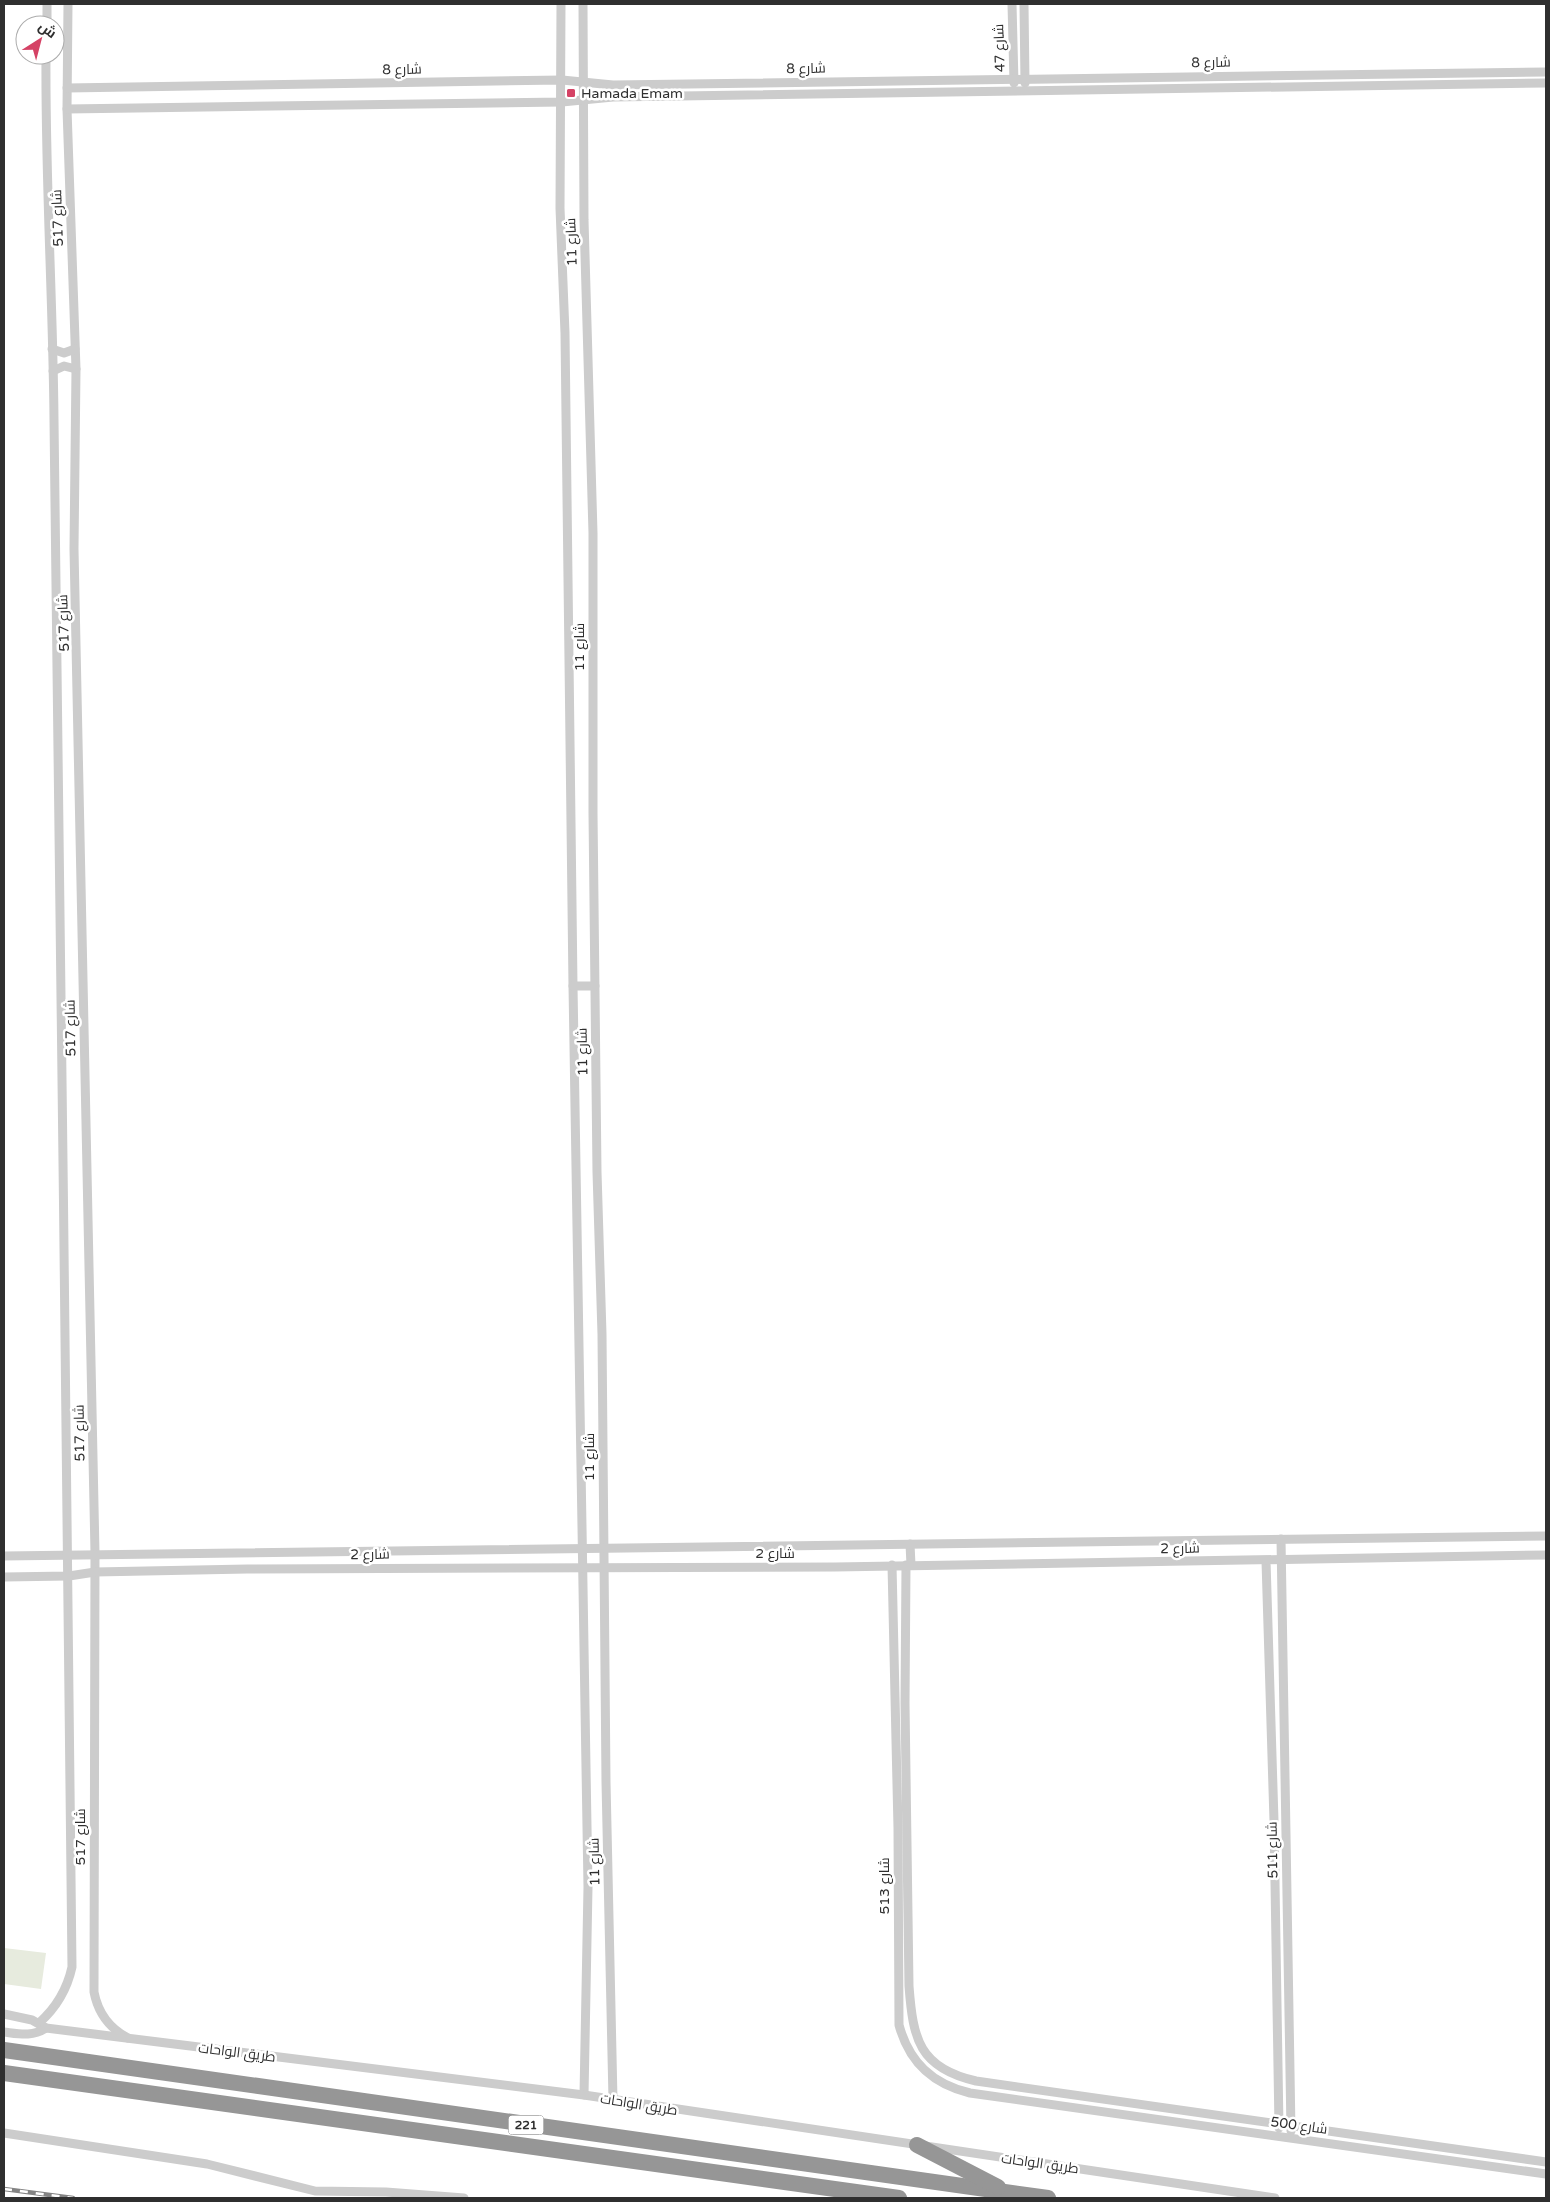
<svg xmlns="http://www.w3.org/2000/svg" width="1550" height="2202" font-family="'Varela Round',Cairo,sans-serif">
  <style>
    .green { fill: #e7ebde }
    .lines { fill: none; stroke-linecap: round; stroke-linejoin: round }
    .street { stroke: #ccc; stroke-width: 9 }
    .highway { stroke: #969696; stroke-width: 16 }
    .rail-casing { stroke: #848484; stroke-width: 4.5 }
    .rail { stroke: #fff; stroke-width: 2.5; stroke-dasharray: 8; stroke-linecap: butt }
    .poi-dot { fill: #d54265; stroke: #fff; stroke-width: 2 }
    .labels { text-anchor: middle; stroke-width: 5; stroke-linejoin: round; paint-order: stroke }
    .shield { fill: #fff; stroke: #6d6d6d; stroke-width: 1 }
    .shield-label { font-size: 12px; font-weight: bold; fill: #2f2f2f }
    .street-label { font-size: 14px; fill: #2f2f2f; stroke: #fff }
    .poi-label { font-size: 14px; fill: #2f2f2f; stroke: #fff; text-anchor: start }
  </style>
  <rect width="100%" height="100%" fill="#fff"/>
  <path class="green" d="M4,1948L46,1953L41,1989L4,1984Z"/>
  <g class="lines">
    <g class="street">
      <path d="M68,4L67,109L76,369L74,549L95,1553L94,1992C98,2013 109,2028 128,2038"/>
      <path d="M561,4L560,208L565,333L573,986L588,1887L584,2095"/>
      <path d="M583,4L584,220L593,533V813L597,1172L602,1334L606,1782L613,2100"/>
      <path d="M1012,4L1014,83"/>
      <path d="M1024,4L1025,83"/>
      <path d="M47,25V4"/>
      <path d="M67,88L562,80L613,85L1546,72"/>
      <path d="M67,109L562,102L613,97L1546,83"/>
      <path d="M52,349L64,353L75,349"/>
      <path d="M53,371L64,366L76,369"/>
      <path d="M573,986H595"/>
      <path d="M1281,1539L1291,2131"/>
      <path d="M910,1544L911,1565"/>
      <path d="M4,1556L1546,1536"/>
      <path d="M1266,1561L1274,1821L1279,2128"/>
      <path d="M892,1565L898,1828L899,2025C909,2062 932,2084 970,2093L1546,2174"/>
      <path d="M906,1565L905,1703L909,1986C913,2039 919,2068 976,2081L1546,2162"/>
      <path d="M4,1577L69,1576L95,1572L247,1569L835,1567L1546,1555"/>
      <path d="M4,2014L32,2020L46,2028L584,2095L1275,2198"/>
      <path d="M39,2023C57,2007 67,1990 72,1967C69,1451 58,936 54,420C53,298 45,177 46,55"/>
      <path d="M4,2032C20,2034 32,2037 46,2028"/>
      <path d="M4,2133L207,2164L315,2191L386,2192L464,2198"/>
    </g>
    <g class="highway">
      <path d="M4,2050L1048,2198"/>
      <path d="M4,2073L899,2198"/>
      <path d="M917,2145L998,2187"/>
    </g>
    <g class="rail-casing">
      <path id="rail" d="M4,2189L73,2198"/>
    </g>
    <use href="#rail" class="rail"/>
  </g>
  <rect class="poi-dot" x="566" y="88" width="10" height="10" rx="2.5"/>
  <g class="labels">
    <rect class="shield" x="508.5" y="2115.5" width="35" height="19" rx="4"/>
    <g class="shield-label">
      <text x="526" y="2129">221</text>
    </g>
    <g class="street-label">
      <text transform="translate(999 48) rotate(-92)" y="5">شارع 47</text>
      <text transform="translate(1211 62) rotate(-1)" y="5">شارع 8</text>
      <text transform="translate(806 68) rotate(-1)" y="5">شارع 8</text>
      <text transform="translate(402 69) rotate(-1)" y="5">شارع 8</text>
      <text transform="translate(57 218) rotate(-92)" y="5">شارع 517</text>
      <text transform="translate(571 242) rotate(-92)" y="5">شارع 11</text>
      <text transform="translate(63 623) rotate(-92)" y="5">شارع 517</text>
      <text transform="translate(579 647) rotate(-90)" y="5">شارع 11</text>
      <text transform="translate(70 1028) rotate(-91)" y="5">شارع 517</text>
      <text transform="translate(582 1052) rotate(-91)" y="5">شارع 11</text>
      <text transform="translate(79 1433) rotate(-91)" y="5">شارع 517</text>
      <text transform="translate(589 1457) rotate(-90)" y="5">شارع 11</text>
      <text transform="translate(1180 1548) rotate(-1)" y="5">شارع 2</text>
      <text x="775" y="1558">شارع 2</text>
      <text transform="translate(370 1554) rotate(-1)" y="5">شارع 2</text>
      <text transform="translate(80 1837) rotate(-90)" y="5">شارع 517</text>
      <text transform="translate(1272 1850) rotate(-91)" y="5">شارع 511</text>
      <text transform="translate(594 1862) rotate(-91)" y="5">شارع 11</text>
      <text transform="translate(884 1886) rotate(-90)" y="5">شارع 513</text>
      <text transform="translate(237 2052) rotate(7)" y="5">طريق الواحات</text>
      <text transform="translate(639 2104) rotate(9)" y="5">طريق الواحات</text>
      <text transform="translate(1299 2125) rotate(8)" y="5">شارع 500</text>
      <text transform="translate(1040 2163) rotate(8)" y="5">طريق الواحات</text>
    </g>
    <g class="poi-label">
      <text x="581" y="98">Hamada Emam</text>
    </g>
  </g>
  <rect width="1550" height="2202" fill="none" stroke="#2f2f2f" stroke-width="10"/>
  <g transform="translate(40 40) rotate(36)"><circle r="24" fill="#ffffff" stroke="#acacac"/>
  <path d="M0-4L9 19L0 12L-9 19Z" fill="#d54265"/>
  <text y="-8" font-size="14" font-weight="bold" text-anchor="middle" fill="#2f2f2f">ش</text>
  </g>
</svg>
